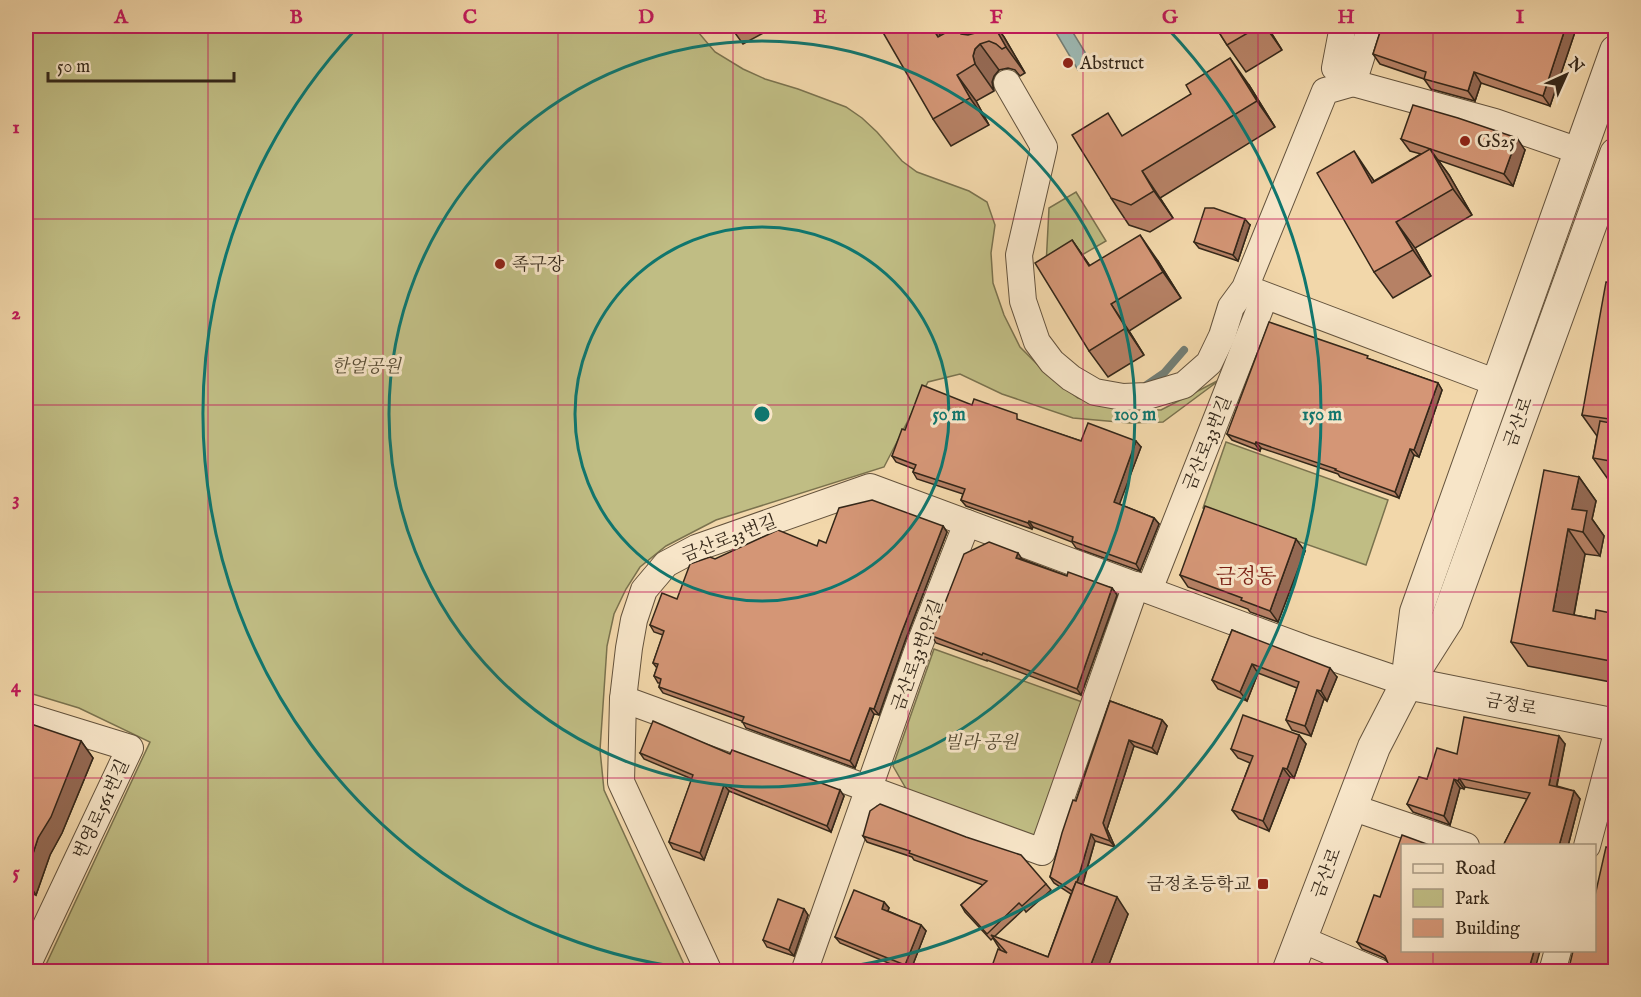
<svg xmlns="http://www.w3.org/2000/svg" width="1641" height="997" font-family="'IM FELL English','Noto Serif KR',serif">
  <style>
    .green { fill: #c0bd84; stroke: #7a724e; stroke-width: 1.5 }
    .water { fill: #9db8b2; stroke: #737e75; stroke-width: 1.5 }
    .lines { fill: none; stroke-linecap: round; stroke-linejoin: round }
    .stream { stroke: #737e75; stroke-width: 8 }
    .minor-casing { stroke: #64533d; stroke-width: 28 }
    .tertiary-casing { stroke: #64533d; stroke-width: 34 }
    .minor { stroke: #f7e5c8; stroke-width: 26 }
    .tertiary { stroke: #f7e5c8; stroke-width: 32 }
    .wall { fill: #b68165; stroke: #342719; stroke-width: 1.5 }
    .shaded-wall { fill: #946953; stroke: #342719; stroke-width: 1.5 }
    .building { fill: #d49676; stroke: #342719; stroke-width: 1.5 }
    .grid { fill: none; stroke: #c2185b; stroke-width: 1.5; stroke-opacity: 0.55 }
    .ring { fill: none; stroke: #0f766e; stroke-width: 3 }
    .poi-dot { fill: #8f2418; stroke: #f7e5c8; stroke-width: 2 }
    .labels { text-anchor: middle; stroke-width: 6; stroke-linejoin: round; paint-order: stroke }
    .poi-label { font-size: 18px; fill: #342719; stroke: #f7e5c8; text-anchor: start }
    .park-label { font-size: 18px; font-style: italic; fill: #574c34; stroke: #f7e5c8 }
    .street-label { font-size: 18px; fill: #342719; stroke: #f7e5c8 }
    .quarter-label { font-size: 21px; fill: #7a1f14; stroke: #f7e5c8 }
    .centre { fill: #0f766e; stroke: #f7e5c8; stroke-width: 3 }
    .ring-label { font-size: 18px; text-anchor: middle; font-weight: bold; fill: #0f766e; stroke: #f7e5c8; stroke-width: 6; stroke-linejoin: round; paint-order: stroke }
    .neatline { fill: none; stroke: #c2185b; stroke-width: 2 }
    .grid-label { font-size: 20px; text-anchor: middle; font-weight: bold; fill: #c2185b }
  </style>
  <rect width="100%" height="100%" fill="#f2d7aa"/>
  <filter id="stains"><feTurbulence type="fractalNoise" baseFrequency=".00333" numOctaves="4"/><feColorMatrix values="0 0 0 0 .2 0 0 0 0 .09 0 0 0 0 .02 0 0 0 .5 -.17"/></filter>
  <radialGradient id="worn" r=".72"><stop offset=".6" stop-color="#630" stop-opacity="0"/><stop offset="1" stop-color="#630" stop-opacity=".3"/></radialGradient>
  <g class="green">
    <path d="M26,26H693L715,52L743,69L765,79L798,89L846,107L862,118L877,132L902,161L917,172L969,191L987,202L995,225L991,253L993,283L1004,315L1020,347L1048,375L1078,398L1116,409L1161,410L1221,379L1163,422L1130,423L1073,418L1002,394L960,374L928,382L884,467L716,520L666,546L640,567L626,589L614,614L607,646L600,750L604,790L687,971H43L150,742L79,708L26,692Z"/>
    <path d="M1076,192L1106,241L1056,270L1046,266L1049,208Z"/>
    <path d="M1226,442L1388,500L1366,565L1203,508Z"/>
    <path d="M934,649L1085,703L1037,839L908,792L893,766Z"/>
  </g>
  <path class="water" d="M1052,26H1069L1091,62L1078,70Z"/>
  <g class="lines">
    <path class="stream" d="M1145,386L1164,373L1184,350"/>
    <g class="minor-casing">
      <g id="minor">
        <path d="M973,26L986,47"/>
        <path d="M1343,26L1335,68L1353,83L1495,122L1579,151"/>
        <path d="M1007,83L1044,147L1019,255L1023,301L1037,342L1052,362L1071,378L1095,392L1123,397L1147,396L1184,385L1209,363L1222,336L1231,307L1245,288L1325,91L1353,83L1371,26"/>
        <path d="M1251,290L1497,383"/>
        <path d="M1149,590L1265,296"/>
        <path d="M623,699L1042,852L1136,585"/>
        <path d="M26,716L130,748L26,968"/>
        <path d="M1351,807L1466,846"/>
        <path d="M1587,846L1616,737"/>
        <path d="M1301,939L1378,972"/>
        <path d="M709,972L621,782L623,699L629,648L634,620L644,590L666,564L696,548L870,487L1304,648L1407,683"/>
        <path d="M804,972L919,646L967,523"/>
        <path d="M1552,972L1558,950"/>
      </g>
    </g>
    <g class="tertiary-casing">
      <g id="tertiary">
        <path d="M1408,675L1416,612L1616,51"/>
        <path d="M1407,683L1616,725"/>
        <path d="M1288,972L1374,747L1407,683L1447,620L1616,154"/>
      </g>
    </g>
    <use href="#minor" class="minor"/>
    <use href="#tertiary" class="tertiary"/>
  </g>
  <g class="wall">
    <path d="M730,26H776L743,44Z"/>
    <path d="M981,26H996L1004,37L1025,73L1020,76L1015,70L1008,68L999,70L994,76L992,82L994,91L976,101L989,125L951,146L933,119L941,36L961,34L968,35L975,33Z"/>
    <path d="M1215,26H1267L1282,50L1246,72L1227,45Z"/>
    <path d="M1382,26H1577L1550,106L1481,83L1475,101L1431,89L1424,79L1380,64L1373,54Z"/>
    <path d="M1249,85L1275,127L1160,198L1173,218L1150,232L1129,225L1111,198L1124,135Z"/>
    <path d="M1401,139L1525,150L1513,186L1438,160L1449,175L1472,215L1415,248L1431,276L1393,298L1374,272L1372,178L1374,181L1421,154L1410,151Z"/>
    <path d="M1250,225L1238,261L1199,248L1194,242Z"/>
    <path d="M1072,240L1090,266L1158,261L1181,298L1129,331L1144,355L1108,377L1089,351Z"/>
    <path d="M1616,283V483L1610,482L1593,458L1597,436L1582,415Z"/>
    <path d="M1369,359L1438,383L1442,390L1419,457L1414,455L1399,498L1340,477L1338,474L1261,448L1260,451L1232,440L1227,434Z"/>
    <path d="M972,405L1081,441L1141,447L1119,504L1154,518L1159,524L1140,571L1076,548L1072,542L1033,527L1032,529L966,506L961,500L963,494L917,479L913,472L914,469L896,462L892,456L905,430Z"/>
    <path d="M1579,477L1596,501L1592,519L1604,536L1600,556L1585,554L1574,615L1595,619L1616,614V683L1528,666L1511,642Z"/>
    <path d="M943,526L947,532L905,641L879,715L874,714L855,768L746,728L742,721L663,693L659,687L660,683H658L654,676L657,668L653,663L663,635L654,632L650,625L677,599L715,559L817,546L826,543Z"/>
    <path d="M1305,551L1278,622L1250,612L1248,609L1188,587L1180,575Z"/>
    <path d="M1022,559L1067,576L1112,588L1117,595L1081,695L987,660V661L936,643L932,636Z"/>
    <path d="M1232,630L1337,677L1327,701L1324,699L1311,736L1292,730L1286,720L1297,688L1258,673L1247,701L1218,689L1212,680Z"/>
    <path d="M1110,701L1162,720L1167,726L1157,754L1134,746L1107,829L1115,847L1095,841L1083,884L1128,914L1106,972H990L1001,951L993,938L991,940L965,912L961,905L983,885L914,860L912,857L867,842L863,836L1046,884L1051,890L1026,912L1024,909L994,937L1048,957L1071,894L1054,883L1050,877Z"/>
    <path d="M1299,735L1306,744L1294,778L1290,777L1269,831L1239,819L1232,810L1250,763L1238,758L1231,749Z"/>
    <path d="M81,741L93,758L62,833L50,855L36,895L26,892V743Z"/>
    <path d="M1565,744L1557,786L1574,791L1580,799L1568,846H1505L1504,844L1527,799L1465,787L1464,789L1460,788L1450,825L1413,812L1407,804L1457,754Z"/>
    <path d="M640,753L730,754L844,796L831,832L729,791L704,860L673,849L669,842L692,779L644,759Z"/>
    <path d="M884,902L889,908L888,911L921,925L926,931L910,972L840,943L835,937Z"/>
    <path d="M804,909L808,915L794,956L767,947L763,940Z"/>
    <path d="M1357,942L1535,969L1388,963L1387,961L1384,958L1362,949Z"/>
  </g>
  <g class="shaded-wall">
    <path d="M931,26H934L939,33L957,64L938,37Z"/>
    <path d="M994,26H996L1004,37L1025,73L1006,47Z"/>
    <path d="M1265,26H1267L1282,50Z"/>
    <path d="M1566,26H1577L1550,106L1543,96Z"/>
    <path d="M980,44L999,70L994,76L992,82L994,91L975,64L973,56L975,49Z"/>
    <path d="M1230,58L1249,85L1275,127L1257,101Z"/>
    <path d="M1474,72L1481,83L1475,101L1468,91Z"/>
    <path d="M957,75L976,101L989,125L970,98Z"/>
    <path d="M1517,138L1525,150L1513,186L1504,174Z"/>
    <path d="M1430,149L1449,175L1472,215L1453,189Z"/>
    <path d="M1354,151L1372,178L1391,209L1372,183Z"/>
    <path d="M1142,171L1160,198L1173,218L1154,191Z"/>
    <path d="M1245,219L1250,225L1238,261L1233,255Z"/>
    <path d="M1396,222L1415,248L1431,276L1413,250Z"/>
    <path d="M1140,235L1158,261L1181,298L1163,272Z"/>
    <path d="M1072,240L1090,266H1089Z"/>
    <path d="M1111,304L1129,331L1144,355L1126,328Z"/>
    <path d="M1438,383L1442,390L1419,457L1414,450Z"/>
    <path d="M1136,441L1141,447L1118,508L1114,502Z"/>
    <path d="M1256,442L1261,448L1260,451L1255,444Z"/>
    <path d="M1410,449L1414,455L1399,498L1395,492Z"/>
    <path d="M1579,477L1596,501L1592,519L1604,536L1600,556L1583,532L1572,509Z"/>
    <path d="M1154,518L1159,524L1140,571L1136,564Z"/>
    <path d="M1029,521L1033,527L1032,529L1028,523Z"/>
    <path d="M943,526L947,532L905,641L879,715L874,709L901,634Z"/>
    <path d="M1568,529L1585,554L1570,635L1553,611Z"/>
    <path d="M1296,539L1305,551L1278,622L1270,611Z"/>
    <path d="M1018,553L1022,559L1016,558Z"/>
    <path d="M1112,588L1117,595L1081,695L1077,689Z"/>
    <path d="M1252,664L1258,673L1247,701L1240,692Z"/>
    <path d="M1330,668L1337,677L1327,701L1321,691Z"/>
    <path d="M1317,690L1324,699L1311,736L1305,726Z"/>
    <path d="M870,708L874,714L855,768L850,761Z"/>
    <path d="M1162,720L1167,726L1157,754L1152,748Z"/>
    <path d="M1299,735L1306,744L1294,778L1287,769Z"/>
    <path d="M1559,736L1565,744L1555,793L1549,785Z"/>
    <path d="M1129,740L1134,746L1107,829L1115,847L1110,841L1103,823Z"/>
    <path d="M81,741L93,758L62,833L50,855L36,895L26,880V875L38,838Z"/>
    <path d="M1283,768L1290,777L1269,831L1263,821Z"/>
    <path d="M1459,778L1465,787L1464,789L1458,781Z"/>
    <path d="M1454,779L1460,788L1450,825L1444,816Z"/>
    <path d="M724,785L729,791L704,860L700,853Z"/>
    <path d="M840,790L844,796L831,832L827,826Z"/>
    <path d="M1574,791L1580,799L1568,846H1559Z"/>
    <path d="M1091,834L1095,841L1078,899L1074,893Z"/>
    <path d="M1117,897L1128,914L1106,972H1088Z"/>
    <path d="M884,902L889,908L886,915L882,909Z"/>
    <path d="M804,909L808,915L794,956L789,950Z"/>
    <path d="M921,925L926,931L910,972L905,965Z"/>
    <path d="M1534,951H1540L1535,969L1537,972H1534L1530,965Z"/>
  </g>
  <g class="building">
    <path d="M888,26H931L938,37L954,28L961,34L968,35L975,33L981,26H994L1006,47L1002,49L996,44L989,41L980,44L975,49L973,56L975,64L957,75L970,98L933,119L881,29Z"/>
    <path d="M1215,26H1260L1227,45Z"/>
    <path d="M1382,26H1566L1543,96L1474,72L1468,91L1424,79L1426,72L1373,54Z"/>
    <path d="M1230,58L1257,101L1142,171L1154,191L1131,205L1111,198L1072,135L1108,113L1122,136L1191,94L1186,85Z"/>
    <path d="M1413,105L1458,118L1517,138L1504,174L1401,139Z"/>
    <path d="M1430,149L1453,189L1396,222L1413,250L1374,272L1317,173L1354,151L1372,183Z"/>
    <path d="M1205,208H1214L1245,219L1233,255L1194,242Z"/>
    <path d="M1140,235L1163,272L1111,304L1126,328L1089,351L1035,263L1072,240L1089,266Z"/>
    <path d="M1606,282L1616,283V420L1582,415Z"/>
    <path d="M1269,322L1368,356L1367,358L1438,383L1414,450L1410,449L1395,492L1335,470L1336,469L1256,442L1255,444L1227,434Z"/>
    <path d="M922,385L972,405L974,399L1017,414V419L1081,441L1088,423L1136,441L1114,502L1154,518L1136,564L1072,541L1073,537L1029,521L1028,523L961,500L965,489L913,472L916,465L892,456L902,429L905,430Z"/>
    <path d="M1600,421L1616,424V462L1593,458Z"/>
    <path d="M1544,470L1579,477L1572,509L1587,511L1583,532L1568,529L1553,611L1595,619L1596,610L1616,614V662L1511,642Z"/>
    <path d="M872,500L943,526L901,634L874,709L870,708L850,761L742,722L744,717L659,687L661,679L654,676L658,664L653,663L664,631L650,625L662,593L677,599L690,564L710,557L715,559L778,530L817,546L819,540L826,543L839,508Z"/>
    <path d="M1205,506L1296,539L1270,611L1241,600L1242,598L1180,575Z"/>
    <path d="M989,542L1018,553L1016,558L1067,576L1068,572L1112,588L1077,689L983,653L982,655L932,636L964,554Z"/>
    <path d="M1232,630L1330,668L1321,691L1317,690L1305,726L1286,720L1299,682L1252,664L1240,692L1212,680Z"/>
    <path d="M1110,701L1162,720L1152,748L1129,740L1103,823L1110,841L1091,834L1077,882H1076L1072,891L1050,877L1062,833L1073,800L1076,801Z"/>
    <path d="M1243,715L1299,735L1287,769L1283,768L1263,821L1232,810L1253,756L1231,749Z"/>
    <path d="M1464,717L1559,736L1549,785L1574,791L1559,846H1507L1504,844L1530,793L1459,778L1458,781L1454,779L1444,816L1407,804L1419,777L1427,779L1437,748L1457,754Z"/>
    <path d="M653,721L730,754L732,750L840,790L827,826L724,785L700,853L669,842L693,775L640,753Z"/>
    <path d="M31,724L81,741L51,817L38,838L26,875V743Z"/>
    <path d="M880,804L966,837L1021,855L1046,884L1022,906L1019,903L987,934L961,905L987,881L909,853L910,851L863,836L870,811Z"/>
    <path d="M1616,824V972H1568L1573,951H1594V900L1606,847L1610,848Z"/>
    <path d="M1402,835L1432,846H1402V951H1534L1530,965L1533,966L1534,972H1387L1388,963L1385,956L1379,952L1357,942L1374,895L1380,897Z"/>
    <path d="M1076,882L1117,897L1088,972H990L998,949L1007,953L991,935L1048,957Z"/>
    <path d="M854,890L884,902L882,909L921,925L905,965L835,937Z"/>
    <path d="M778,899L804,909L789,950L763,940Z"/>
  </g>
  <path class="grid" d="M208,26V972M383,26V972M558,26V972M733,26V972M908,26V972M1083,26V972M1258,26V972M1433,26V846M26,219H1616M26,405H1616M26,592H1616M26,778H1616M1433,950V972"/>
  <g class="ring">
    <circle cx="762" cy="414" r="187"/>
    <circle cx="762" cy="414" r="373"/>
    <path d="M708 971A560 560 0 0 1 356 29M1168 29A560 560 0 0 1 816 971"/>
  </g>
  <g class="poi-dot">
    <circle cx="1068" cy="63" r="6"/>
    <circle cx="1465" cy="141" r="6"/>
    <circle cx="500" cy="264" r="6"/>
    <rect x="1257" y="878" width="12" height="12" rx="3"/>
  </g>
  <g class="labels">
    <g class="poi-label">
      <text x="1080" y="69">Abstruct</text>
      <text x="1477" y="147">GS25</text>
      <text x="512" y="270">족구장</text>
      <text x="1251" y="890" text-anchor="end">금정초등학교</text>
    </g>
    <g class="park-label">
      <text x="366" y="372">한얼공원</text>
      <text x="981" y="748">빌라 공원</text>
    </g>
    <g class="street-label">
      <text transform="translate(1518 422) rotate(-70)" y="6">금산로</text>
      <text transform="translate(1207 443) rotate(-68)" y="6">금산로33번길</text>
      <text transform="translate(729 538) rotate(-21)" y="6">금산로33번길</text>
      <text transform="translate(917 655) rotate(-70)" y="6">금산로33번안길</text>
      <text transform="translate(1511 704) rotate(11)" y="6">금정로</text>
      <text transform="translate(101 809) rotate(-65)" y="6">번영로561번길</text>
      <text transform="translate(1326 873) rotate(-69)" y="6">금산로</text>
    </g>
    <g class="quarter-label">
      <text x="1246" y="583">금정동</text>
    </g>
  </g>
  <circle cx="762" cy="414" r="9" class="centre"/>
  <g class="ring-label">
    <text x="949" y="420">50 m</text>
    <text x="1135" y="420">100 m</text>
    <text x="1322" y="420">150 m</text>
  </g>
  <rect width="1641" height="997" fill="none" stroke="#f2d7aa" stroke-width="66"/>
  <rect x="1401" y="844" width="195" height="108" fill="#f7e5c8" stroke="#a99982" stroke-width="1.5"/>
  <rect x="1413" y="864" width="30" height="9" fill="#f7e5c8" stroke="#a99982" stroke-width="1.5"/>
  <text x="1455" y="874" font-size="18" fill="#342719">Road</text>
  <rect x="1413" y="889" width="30" height="18" fill="#c0bd84" stroke="#a99982" stroke-width="1.5"/>
  <text x="1455" y="904" font-size="18" fill="#342719">Park</text>
  <rect x="1413" y="919" width="30" height="18" fill="#d49676" stroke="#a99982" stroke-width="1.5"/>
  <text x="1455" y="934" font-size="18" fill="#342719">Building</text>
  <g transform="translate(1566 75) rotate(45)" stroke="#f7e5c8" stroke-width="4.5" paint-order="stroke">
  <path d="M0-4.5L10 22L0 15L-10 22Z" fill="#342719"/>
  <text y="-9" font-size="16" font-weight="bold" text-anchor="middle" fill="#342719">N</text>
  </g>
  <path d="M48 72v9h186v-9" fill="none" stroke="#342719" stroke-width="3"/>
  <text x="57" y="72" font-size="18" fill="#342719" stroke="#f7e5c8" stroke-width="4.5" paint-order="stroke">50 m</text>
  <rect x="33" y="33" width="1575" height="931" class="neatline"/>
  <g class="grid-label">
    <text x="121" y="23">A</text>
    <text x="296" y="23">B</text>
    <text x="470" y="23">C</text>
    <text x="646" y="23">D</text>
    <text x="820" y="23">E</text>
    <text x="996" y="23">F</text>
    <text x="1170" y="23">G</text>
    <text x="1346" y="23">H</text>
    <text x="1520" y="23">I</text>
    <text x="16" y="133">1</text>
    <text x="16" y="319">2</text>
    <text x="16" y="505">3</text>
    <text x="16" y="692">4</text>
    <text x="16" y="878">5</text>
  </g>
  <rect width="100%" height="100%" filter="url(#stains)"/>
  <rect width="100%" height="100%" fill="url(#worn)"/>
</svg>
